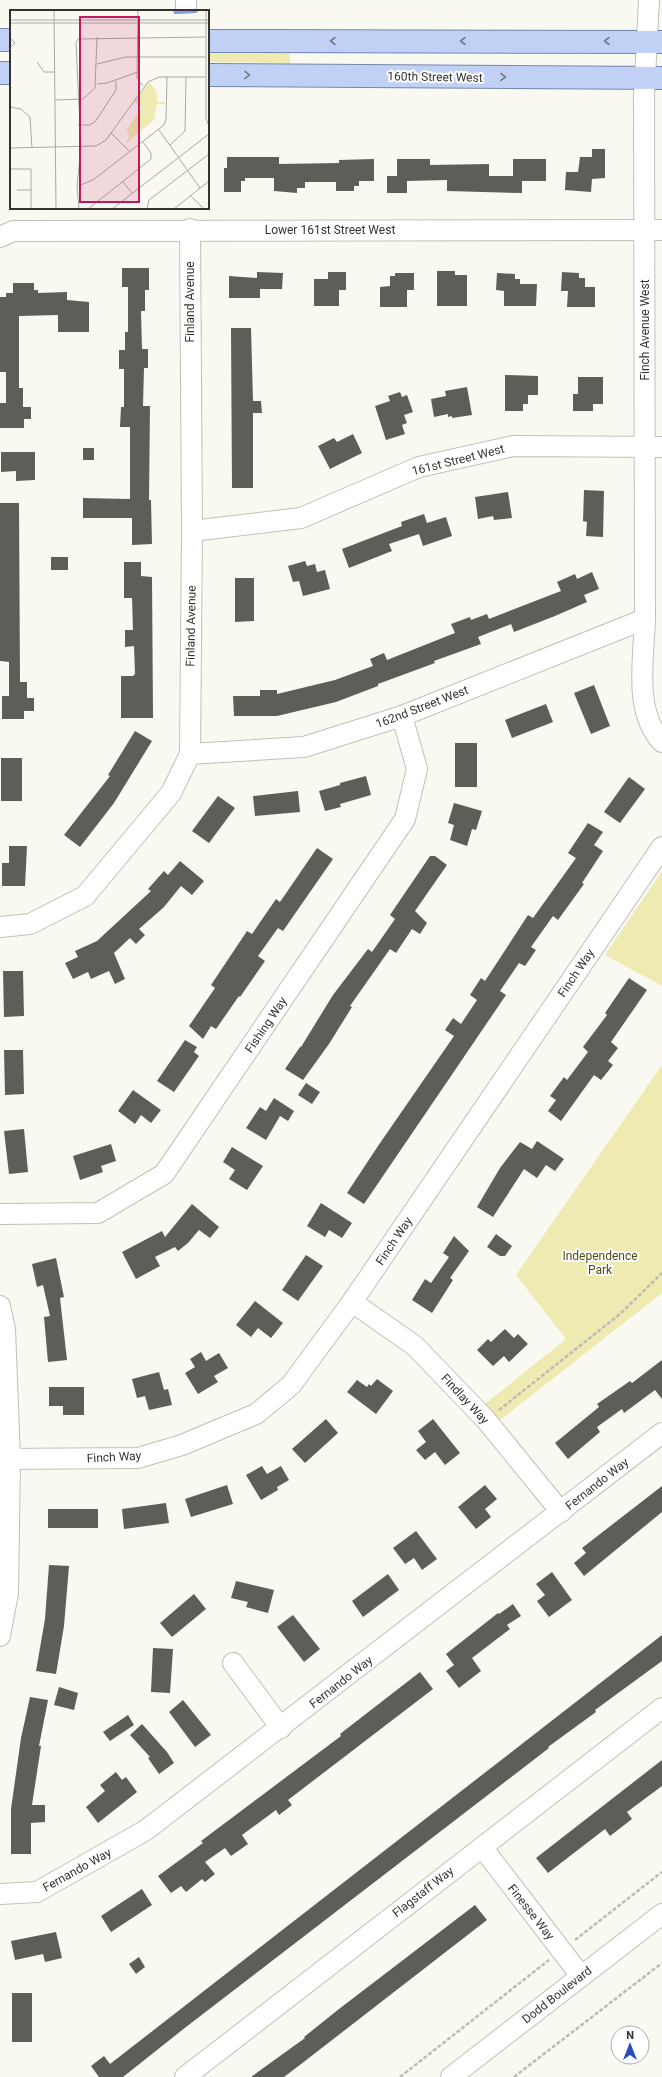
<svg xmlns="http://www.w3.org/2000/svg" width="662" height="2077" font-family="Roboto,sans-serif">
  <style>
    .green { fill: #eeeab1 }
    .building { fill: #5e5d58 }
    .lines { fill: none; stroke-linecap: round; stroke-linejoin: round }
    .minor-casing { stroke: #c0c0ba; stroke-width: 22 }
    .major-casing { stroke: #7586ad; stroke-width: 24 }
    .path { stroke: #bcbcb6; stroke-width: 2.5; stroke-dasharray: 4 2; stroke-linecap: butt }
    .minor { stroke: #fff; stroke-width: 20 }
    .major { stroke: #c1d1f6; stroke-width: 22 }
    .oneway { stroke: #737a89 }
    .labels { text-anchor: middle; stroke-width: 4; stroke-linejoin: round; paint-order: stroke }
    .street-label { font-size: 12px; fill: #333330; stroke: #fff }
    .park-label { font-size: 12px; fill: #514c0f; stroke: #fff }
    .inset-road { fill: none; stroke: #aaaaa4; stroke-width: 1 }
    .view { fill: #c2185b; fill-opacity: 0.15; stroke: #c2185b; stroke-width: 2 }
    .inset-edge { fill: none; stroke: #333330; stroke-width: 2 }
  </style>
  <rect width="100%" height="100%" fill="#f9f9f2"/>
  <g class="green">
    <path d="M208,51H290V63L208,62Z"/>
    <path d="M662,871V986L605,955Z"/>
    <path d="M662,1065V1293L500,1420L485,1404L566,1339L516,1275Z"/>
  </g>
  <g class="building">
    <path d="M592,149H605V178L592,179L591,192L565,190L566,172H578L580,157H592Z"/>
    <path d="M227,157H279V164L339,163V160L374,159V181H359V186H354V191H336V182H305V188H297V193L274,191V178H245V181H241V192H224V168H227Z"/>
    <path d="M397,159H430V165L489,164V176H513V159H546V181H522V193L447,191V180L407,181V193H387V176H397Z"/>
    <path d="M122,268H149V290H145V311H141L142,349H148V368H144L143,406H150L149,500H151L152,544L132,545V518H83V498L130,499V427H120L121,407H124V369H119V350H125V332H128V287H122Z"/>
    <path d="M437,271H455V275H467V306H437Z"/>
    <path d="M257,272L283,273L282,289H260V298H229V276L257,278Z"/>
    <path d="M328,272H346V290H339V306H314V279H328Z"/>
    <path d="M562,272L579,273V278H585V287H595V307H567L568,291H561Z"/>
    <path d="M395,273H414V290H407V307H380V287L390,286V276H395Z"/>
    <path d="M497,273L515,274V279H520V284H537L536,306H504V291L496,290Z"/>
    <path d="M13,283H34V290H38V293L67,292V300L89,302V332H58V315L19,316V388H23V407H31V419H24V428H0V403H6V372H0V297H6V293H13Z"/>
    <path d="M231,328H251L253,401H261L262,413H253V488H232Z"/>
    <path d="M505,375L538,376V395H528V404H523V411H505Z"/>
    <path d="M578,377H603V404H593V411H573V394H578Z"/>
    <path d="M467,387L472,415L452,418V416L448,417V414L434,417L431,399L446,396L445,391Z"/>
    <path d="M400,392L402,397L407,395L413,412L404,415L407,423L402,425L405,434L386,440L375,406L390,401L388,396Z"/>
    <path d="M353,434L362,453L330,469L318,446L334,438L337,442Z"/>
    <rect x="83" y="448" width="11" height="12"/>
    <path d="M1,452H35V480L16,481V471L1,472Z"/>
    <path d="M584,490L604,491L603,537L586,536L587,522L583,521Z"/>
    <path d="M508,492L512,518L494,520L493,516L478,519L475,497Z"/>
    <path d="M0,503H19L20,682H27V698H34V711H24V719H2V696H9V662L0,661Z"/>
    <path d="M424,514L427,523L446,517L452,536L423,546L419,534L389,544L392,551L349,568L342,549L402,526L401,522Z"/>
    <rect x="51" y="557" width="17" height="13"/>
    <path d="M305,561L307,566L315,564L317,572L325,570L330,589L303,596L299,581L293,582L288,566Z"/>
    <path d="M124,562H141V576L152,577L153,718H121V676H133L135,674L134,646L125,647V630H133L132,598H124Z"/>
    <path d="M592,572L599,589L584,595L587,602L555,616L514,632L511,624L478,637L481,644L434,661L435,663L378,684V686L336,702L277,716H234L233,696H260V690H277V694L335,680L373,666L370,659L384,653L387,660L455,633L451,624L470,617L471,620L487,614L489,619L561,591L557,582L575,574L577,579Z"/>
    <path d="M235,578H254V621L235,622Z"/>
    <path d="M594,685L610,726L591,734L574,693Z"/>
    <path d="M546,704L553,722L512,738L505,720Z"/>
    <path d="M135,731L152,741L114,803L80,847L64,835L110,776L108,775Z"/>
    <rect x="455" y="743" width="22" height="44"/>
    <rect x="1" y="758" width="21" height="43"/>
    <path d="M366,776L371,795L340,804L341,807L325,811L319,791L340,785V783Z"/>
    <path d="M629,777L645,789L620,823L604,812Z"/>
    <path d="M298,791L300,812L255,816L253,796Z"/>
    <path d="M218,796L235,808L209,843L192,831Z"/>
    <path d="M454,803L482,811L476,830L472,829L467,846L450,840L454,825L448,823Z"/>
    <path d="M588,823L603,832L594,845L603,851L582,883L584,884L558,920L553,916L531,947L536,950L525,966L519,963L500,991L506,995L364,1204L347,1193L378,1146L454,1036L445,1030L453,1018L461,1024L477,1000L470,995L481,978L485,981L528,915L533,918L576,858L568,853Z"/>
    <path d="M9,846H27L25,886H2V863H9Z"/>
    <path d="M317,848L333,859L283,931L278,928L258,956L265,961L240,997L239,996L216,1029L211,1026L203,1039L189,1026L215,988L211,985L247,931L252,934L276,899L280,902Z"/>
    <path d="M430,856H435L447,865L415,911L427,923L420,934L412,929L396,953L390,949L350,1006L352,1007L329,1044L303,1080L285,1069L300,1047H301L333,995L368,949L372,952L395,919L390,915Z"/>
    <path d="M180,861L204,881L192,895L181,886L164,907L139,929L145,935L136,944L130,938L114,953L125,979L115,984L109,971L91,979L88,972L73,979L65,963L78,957L75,951L97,941L151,891L148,889L164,871L168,875Z"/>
    <path d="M3,971H23L24,1016L4,1017Z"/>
    <path d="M629,978L647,990L611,1042L618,1048L608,1061L613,1065L601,1080L594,1075L561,1121L548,1111L556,1100L550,1096L564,1077L567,1080L588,1052L583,1047L607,1015L605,1013Z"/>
    <path d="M185,1040L197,1047L194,1052L199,1056L174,1092L157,1081Z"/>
    <path d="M4,1050H23L24,1094L5,1095Z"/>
    <path d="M306,1083L320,1092L312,1104L298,1095Z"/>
    <path d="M133,1090L161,1110L151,1123L141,1115L135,1124L118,1111Z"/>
    <path d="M274,1098L294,1111L288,1121L280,1116L266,1140L246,1128L260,1107L266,1111Z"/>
    <path d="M24,1129L28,1172L9,1174L4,1131Z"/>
    <path d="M537,1141L564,1159L555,1171L546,1165L537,1178L524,1169L493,1217L477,1207L500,1168L520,1142L532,1149Z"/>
    <path d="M111,1144L116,1161L101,1166L103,1172L80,1180L73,1156Z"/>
    <path d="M232,1147L263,1166L247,1190L229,1179L235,1170L223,1162Z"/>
    <path d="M321,1203L352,1223L342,1238L329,1230L325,1237L307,1226Z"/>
    <path d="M192,1204L219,1227L210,1238L199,1230L188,1243L178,1251L175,1247L155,1257L160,1266L136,1279L122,1252L162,1231L165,1237Z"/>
    <path d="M496,1234L512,1246L505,1256H500L487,1247Z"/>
    <path d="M454,1236L469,1251L450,1278L453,1280L432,1313L412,1300L425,1279L431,1283L449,1257L443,1253Z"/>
    <path d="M306,1255L323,1266L298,1301L282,1290Z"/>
    <path d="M56,1258L64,1297L60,1298L67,1360L48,1362L44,1317L50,1316L43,1285L37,1287L32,1264Z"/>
    <path d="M255,1301L283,1323L271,1338L258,1328L251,1337L236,1325Z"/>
    <path d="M505,1329L514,1338L518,1334L528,1344L509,1362L504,1356L493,1366L477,1350L488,1339L491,1342Z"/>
    <path d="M201,1352L206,1361L219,1353L228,1368L214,1376L218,1382L198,1394L185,1373L195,1367L190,1359Z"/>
    <path d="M662,1360V1399L655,1390L624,1413L622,1409L597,1427L600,1432L568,1459L555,1443L599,1407L597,1404L630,1381L632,1383Z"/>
    <path d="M159,1372L164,1390L168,1389L172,1405L149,1410L145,1396L137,1398L132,1379Z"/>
    <path d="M377,1379L393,1391L376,1414L347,1392L357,1380L367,1387L369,1384L371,1386Z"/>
    <path d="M49,1387H84V1415H63V1406H49Z"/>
    <path d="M326,1419L338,1433L305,1463L292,1449Z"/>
    <path d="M433,1419L460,1453L445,1465L435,1452L425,1460L416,1450L426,1442L418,1431Z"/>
    <path d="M262,1466L267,1474L281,1466L289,1480L277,1487L278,1490L261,1500L246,1475Z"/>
    <path d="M227,1485L233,1504L191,1517L185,1499Z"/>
    <path d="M485,1485L497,1499L485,1509L491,1517L476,1529L458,1507Z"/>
    <path d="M662,1486V1512L584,1576L574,1563L586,1553L582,1548Z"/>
    <path d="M166,1503L169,1523L124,1529L122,1509Z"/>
    <rect x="48" y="1509" width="50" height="19"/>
    <path d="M416,1531L437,1559L422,1570L414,1558L405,1564L393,1548Z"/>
    <path d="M49,1565L69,1566L64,1626L56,1674L36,1671L45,1619Z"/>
    <path d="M552,1572L572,1600L549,1617L537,1601L545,1595L536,1584Z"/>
    <path d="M388,1574L399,1590L363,1617L352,1601Z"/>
    <path d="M236,1581L274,1590L268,1613L246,1607L248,1602L231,1598Z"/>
    <path d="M194,1594L206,1609L172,1637L160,1623Z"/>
    <path d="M513,1604L521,1616L507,1625L510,1629L472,1658L481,1671L459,1688L446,1671L454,1665L446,1654L498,1613L499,1614Z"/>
    <path d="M293,1615L320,1649L304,1662L277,1627Z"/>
    <path d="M662,1635V1661L595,1710L596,1712L548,1747L549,1748L514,1775L186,2027L123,2077H99L91,2066L104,2056L110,2064Z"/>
    <path d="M153,1648L173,1649L170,1693L151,1692Z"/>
    <path d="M420,1672L433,1689L288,1800L292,1805L279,1815L276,1810L242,1835L248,1844L231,1856L225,1848L205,1862L215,1874L205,1882L202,1879L186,1892L181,1886L171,1893L158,1876L203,1843L201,1841L341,1736L340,1734Z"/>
    <path d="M59,1687L78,1693L74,1710L54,1705Z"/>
    <path d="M30,1697L48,1700L39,1746H41L32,1805H45V1822L31,1823V1854H11V1809L21,1738Z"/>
    <path d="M183,1700L211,1735L195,1747L169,1712Z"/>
    <path d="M128,1715L134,1725L110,1741L103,1732Z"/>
    <path d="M142,1724L167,1752L174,1763L159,1774L148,1758L150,1757L130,1735Z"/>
    <path d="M662,1760V1786L627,1812L632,1819L610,1836L605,1829L548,1873L536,1858Z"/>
    <path d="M116,1772L122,1780L126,1777L137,1792L98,1823L86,1807L105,1791L100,1785Z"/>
    <path d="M142,1889L152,1905L111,1932L101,1916Z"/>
    <path d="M475,1905L487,1920L305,2061L284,2077H251L305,2038L304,2037L339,2009Z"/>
    <path d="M56,1932L62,1958L45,1962L43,1954L15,1960L11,1941Z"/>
    <path d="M139,1957L145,1967L136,1974L129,1964Z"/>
    <rect x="12" y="1993" width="20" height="49"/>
  </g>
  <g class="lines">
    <g class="minor-casing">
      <g id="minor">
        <path d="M186,0V11"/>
        <path d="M649,0L644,96L645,619C644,658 633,711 662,742"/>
        <path d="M0,237L13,231L662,230"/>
        <path d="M192,531L301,518L419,467L513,446L662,447"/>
        <path d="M190,754L304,747L402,716L645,619"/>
        <path d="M0,927L30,924L85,896L171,793L190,754L192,531L190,229"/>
        <path d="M0,1214L98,1213L164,1174L405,819L417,769L402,716"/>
        <path d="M352,1302L415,1346L486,1420L561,1512"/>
        <path d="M0,1306L5,1329L10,1459L8,1593L0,1636"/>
        <path d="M0,1459L138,1458L182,1445L256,1414L291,1385L352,1302L662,847"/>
        <path d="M233,1663L281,1728"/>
        <path d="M482,1847L581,1976"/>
        <path d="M0,1894L37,1892L146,1830L662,1433"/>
        <path d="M185,2077L662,1708"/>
        <path d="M451,2077L662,1914"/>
      </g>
    </g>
    <g class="major-casing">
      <g id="major">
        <path d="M0,40H11"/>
        <path d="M208,41L662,42"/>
        <path d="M0,73H11"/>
        <path d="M208,75L662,78"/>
      </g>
    </g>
    <g class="path">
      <path d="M499,1410L620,1314L662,1273"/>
      <path d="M575,1940L662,1872"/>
      <path d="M400,2077L549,1960"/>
      <path d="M514,2077L662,1963"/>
    </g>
    <use href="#minor" class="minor"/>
    <use href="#major" class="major"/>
  </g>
  <defs><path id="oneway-chevron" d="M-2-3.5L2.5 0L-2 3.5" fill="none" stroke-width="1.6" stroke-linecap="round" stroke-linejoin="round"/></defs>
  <g class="oneway">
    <use href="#oneway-chevron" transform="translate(333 41) rotate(-180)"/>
    <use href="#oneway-chevron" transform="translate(463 41) rotate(-180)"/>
    <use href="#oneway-chevron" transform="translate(607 41) rotate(-180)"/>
    <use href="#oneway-chevron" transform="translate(247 75) rotate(1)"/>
    <use href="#oneway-chevron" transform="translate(503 77) rotate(1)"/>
  </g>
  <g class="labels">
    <g class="street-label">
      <text transform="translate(435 77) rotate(1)" y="4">160th Street West</text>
      <text x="330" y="234">Lower 161st Street West</text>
      <text transform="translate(190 302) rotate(-90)" y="4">Finland Avenue</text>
      <text transform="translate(645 330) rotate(-90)" y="4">Finch Avenue West</text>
      <text transform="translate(458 460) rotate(-14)" y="4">161st Street West</text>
      <text transform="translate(191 626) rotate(-89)" y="4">Finland Avenue</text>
      <text transform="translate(422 707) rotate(-21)" y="4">162nd Street West</text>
      <text transform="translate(576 973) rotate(-56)" y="4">Finch Way</text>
      <text transform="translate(266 1025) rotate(-56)" y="4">Fishing Way</text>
      <text transform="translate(394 1241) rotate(-56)" y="4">Finch Way</text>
      <text transform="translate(465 1399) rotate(47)" y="4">Findlay Way</text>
      <text transform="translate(114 1457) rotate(-3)" y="4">Finch Way</text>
      <text transform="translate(597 1484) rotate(-38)" y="4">Fernando Way</text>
      <text transform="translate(341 1682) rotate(-38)" y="4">Fernando Way</text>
      <text transform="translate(77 1870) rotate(-29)" y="4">Fernando Way</text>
      <text transform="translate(423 1892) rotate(-38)" y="4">Flagstaff Way</text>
      <text transform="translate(531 1912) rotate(52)" y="4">Finesse Way</text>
      <text transform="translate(557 1995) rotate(-38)" y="4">Dodd Boulevard</text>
    </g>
    <g class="park-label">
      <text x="600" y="1260">Independence<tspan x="600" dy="14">Park</tspan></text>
    </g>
  </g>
  <g transform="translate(10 10)">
    <rect width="199" height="199" fill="#f9f9f2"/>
    <path d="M139,72L147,82V92H155V94H147L144,110L115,134L120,126L116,121L132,97L124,92Z" fill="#eeeab1"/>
    <path d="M163,0H190L186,3L169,4H164Z" fill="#849fe0"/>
    <path class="inset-road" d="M44,0L46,199M128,0L127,68L133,76M196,0V109L199,116M0,10H199M0,13H199M0,28L5,33L0,38M27,52L34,62H45M87,54L116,47H196M87,74L97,73L128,62M45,90L73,89L85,78L87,27M0,97L11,99L20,107L22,138M68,115H79L85,112L106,80V71M149,120L190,178M101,123L120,142M160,135L175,121L176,67M0,138L86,136L96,130L138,72L149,67H196M0,159H21V199M113,172L122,183M68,176L83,170L154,115L156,109L157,67M7,180H21M181,186L194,199M69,199L67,176L71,137L66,33L68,29L196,27M78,199L141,149V143L133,132M102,199L199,124M137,199L139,190L199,144M164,199L199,171"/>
    <path class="view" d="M70,7H129V192H70Z"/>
    <rect width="199" height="199" class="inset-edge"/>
  </g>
  <g transform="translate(630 2045)"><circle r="19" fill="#ffffff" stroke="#adadac"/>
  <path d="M0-3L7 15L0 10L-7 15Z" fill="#2a4cbb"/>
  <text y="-6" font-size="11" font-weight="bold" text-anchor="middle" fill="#333330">N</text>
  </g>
</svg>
